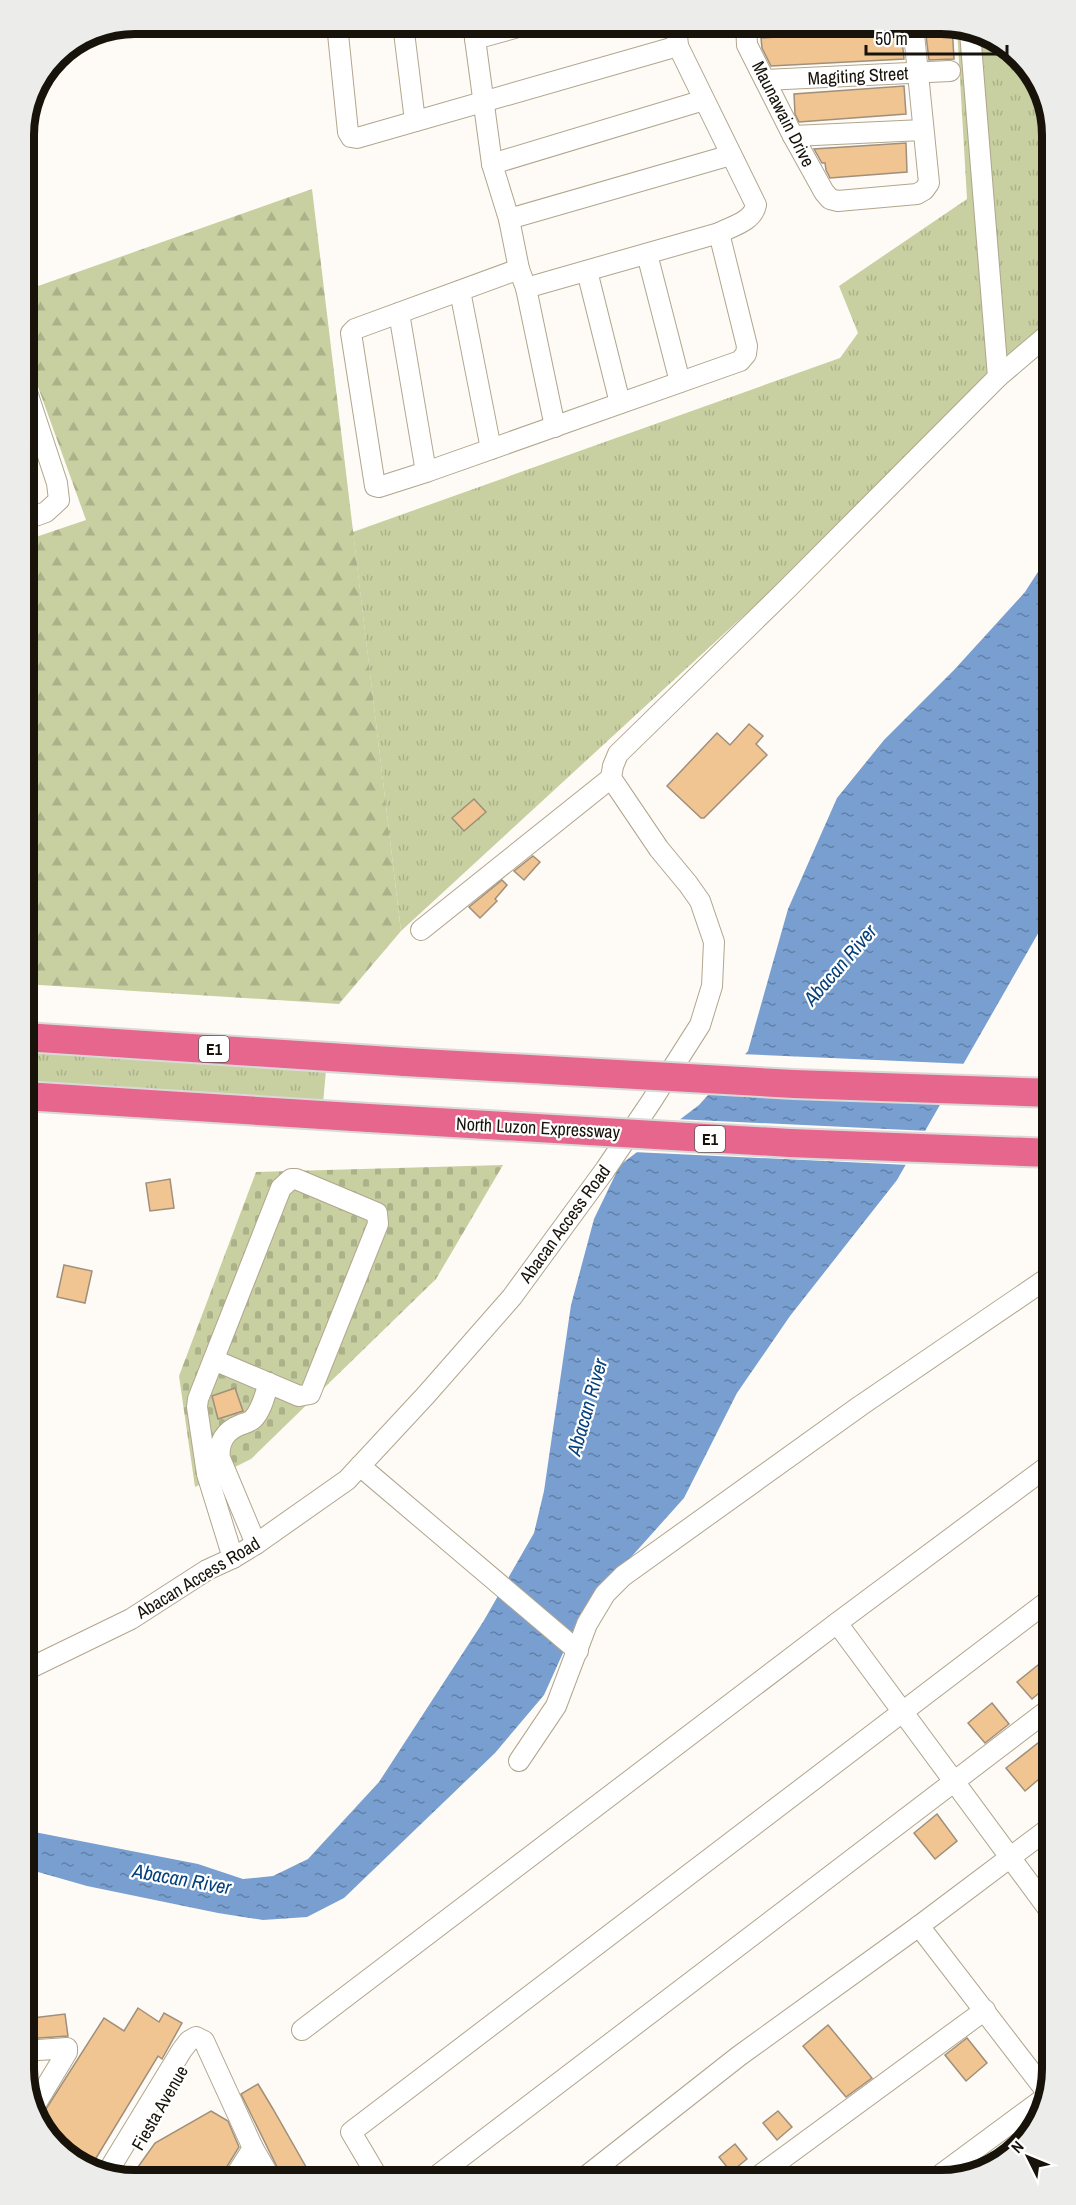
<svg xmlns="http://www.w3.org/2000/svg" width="1076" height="2205" font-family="'Archivo Narrow',sans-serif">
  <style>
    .grass { fill: url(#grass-tufts) }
    .forest { fill: url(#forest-firs) }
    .cemetery { fill: url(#cemetery-stones) }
    .water { fill: url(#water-ripples) }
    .pier { fill: #fefbf6 }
    .building { fill: #f1c591; stroke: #a08f7a; stroke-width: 1.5 }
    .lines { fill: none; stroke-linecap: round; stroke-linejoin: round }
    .minor-casing { stroke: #b1a58d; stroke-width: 22 }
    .highway-casing { stroke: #dad9d8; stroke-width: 32 }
    .minor { stroke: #fff; stroke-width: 20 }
    .highway { stroke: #e6668e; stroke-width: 28 }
    .highway-bridge-casing { stroke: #dad9d8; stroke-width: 32; stroke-linecap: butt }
    .highway-bridge { stroke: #e6668e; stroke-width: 28 }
    .labels { text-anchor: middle; stroke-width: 4.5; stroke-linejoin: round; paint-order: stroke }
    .shield { fill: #fff; stroke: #5d5a54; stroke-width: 1.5 }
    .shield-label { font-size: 16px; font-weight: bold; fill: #17130a }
    .street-label { font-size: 18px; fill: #17130a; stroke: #fff }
    .water-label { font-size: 20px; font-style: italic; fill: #07417c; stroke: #fff }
    .rim { fill: none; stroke: #17130a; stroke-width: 8 }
  </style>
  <defs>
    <pattern id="grass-tufts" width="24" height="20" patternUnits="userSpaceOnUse" patternTransform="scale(1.5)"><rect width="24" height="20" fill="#c8cfa0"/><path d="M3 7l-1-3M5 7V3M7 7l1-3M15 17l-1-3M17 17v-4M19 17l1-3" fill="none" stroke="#abb188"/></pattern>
    <pattern id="forest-firs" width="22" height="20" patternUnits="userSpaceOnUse" patternTransform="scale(1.5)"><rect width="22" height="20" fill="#c8cfa0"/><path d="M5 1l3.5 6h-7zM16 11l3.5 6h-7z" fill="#abb188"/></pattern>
    <pattern id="cemetery-stones" width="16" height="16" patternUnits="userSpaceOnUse" patternTransform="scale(1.5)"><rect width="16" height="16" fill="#c8cfa0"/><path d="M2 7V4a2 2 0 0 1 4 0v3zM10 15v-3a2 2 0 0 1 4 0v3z" fill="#abb188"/></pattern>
    <pattern id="water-ripples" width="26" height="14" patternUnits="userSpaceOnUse" patternTransform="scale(1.5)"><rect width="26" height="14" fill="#789fd0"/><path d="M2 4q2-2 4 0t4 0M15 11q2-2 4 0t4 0" fill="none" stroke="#6180a7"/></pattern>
  </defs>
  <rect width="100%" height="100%" fill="#fefbf6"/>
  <g class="grass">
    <path d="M957,28L1008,47L1044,93L1052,143L1044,148L1052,160V332L401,931L353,532L840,358L858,333L839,286L967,199Z"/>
    <path d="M24,1051L326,1070L323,1104L24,1084Z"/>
  </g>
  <path class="forest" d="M312,189L401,931L339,1004L24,984V541L86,520L24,348V291Z"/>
  <path class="cemetery" d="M503,1165L436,1279L251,1459L195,1487L179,1376L256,1172Z"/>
  <path class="water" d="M1052,550V909L897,1180L790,1316L737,1393L684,1498L581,1613L544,1695L495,1753L344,1898L307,1917L263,1920L218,1913L87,1886L24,1868V1830L198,1864L243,1879L273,1876L308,1859L379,1782L483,1622L534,1533L544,1491L571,1305L594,1219L620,1165L699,1105L748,1051L788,909L837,798L884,740L954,670L1025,592Z"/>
  <g class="pier">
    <path d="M741,1054L968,1064L948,1099L710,1088Z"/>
    <path d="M675,1119L929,1131L909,1165L633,1152Z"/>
  </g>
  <g class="building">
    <path d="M952,25L954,59L929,60L925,27Z"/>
    <path d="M901,29L904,59L771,66L762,48L761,38Z"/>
    <path d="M904,86L906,114L799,122L795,114L794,94Z"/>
    <path d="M906,143L907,172L830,178L826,170L825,163H822L814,149Z"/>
    <path d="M749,724L763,736L756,744L767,755L704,818H701L667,786L717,733L730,745Z"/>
    <path d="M474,799L486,812L464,831L452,818Z"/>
    <path d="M533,856L540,862L524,880L514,871Z"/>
    <path d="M502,880L507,885L495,899L497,901L480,918L469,907Z"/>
    <path d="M170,1179L174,1208L150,1211L146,1183Z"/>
    <path d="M64,1265L92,1271L85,1303L57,1297Z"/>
    <path d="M235,1388L243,1411L218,1419L212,1396Z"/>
    <path d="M1038,1665L1052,1682L1032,1699L1017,1682Z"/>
    <path d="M992,1703L1009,1724L985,1743L968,1723Z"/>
    <path d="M1052,1732V1768L1025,1791L1006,1768Z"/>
    <path d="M937,1814L957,1841L935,1859L914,1833Z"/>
    <path d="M138,2008L159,2022L164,2013L182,2023L162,2059L158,2056L90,2168L73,2162L39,2120L104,2018L124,2031Z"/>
    <path d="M65,2014L68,2036L24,2039V2019Z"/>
    <path d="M828,2025L872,2078L846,2097L803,2046Z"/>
    <path d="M967,2038L987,2063L966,2081L945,2055Z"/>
    <path d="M258,2084L273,2109L314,2181H284L241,2094Z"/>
    <path d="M211,2111L228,2121L239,2147L218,2181H145L133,2174L155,2143Z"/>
    <path d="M778,2111L792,2127L777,2140L763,2123Z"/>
    <path d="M735,2144L747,2159L731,2172L719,2157Z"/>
  </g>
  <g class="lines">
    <g class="minor-casing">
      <g id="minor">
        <path d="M337,24L348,132L351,137L357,138L678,46"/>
        <path d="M403,24L415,121"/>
        <path d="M473,24L492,164L509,219L519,269L526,288L555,427"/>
        <path d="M746,24L747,45L793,136L824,192L830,199L838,201L917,194L924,190L929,183L913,24"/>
        <path d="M746,27L791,24"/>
        <path d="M970,32L998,377"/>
        <path d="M475,39L529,24"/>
        <path d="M765,80L950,71"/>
        <path d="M793,136L923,130"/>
        <path d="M492,164L704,100"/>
        <path d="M509,219L731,155"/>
        <path d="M647,254L680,382"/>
        <path d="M519,269L355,329L351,333L375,486L379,487L426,472L740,361L746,354L747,346L719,233"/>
        <path d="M587,271L620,403"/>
        <path d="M526,288L719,233C733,226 753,221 756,205L678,46L676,24"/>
        <path d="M460,291L491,449"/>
        <path d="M399,313L426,472"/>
        <path d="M24,520L46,512L59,500L57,483L24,383"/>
        <path d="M421,930L611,778"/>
        <path d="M214,1360L299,1396L310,1394L378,1224L377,1213L296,1179H291L281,1188L198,1399L197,1407L207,1474L233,1558"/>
        <path d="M360,1466L578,1651"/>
        <path d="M256,1544L220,1458C218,1442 225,1431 240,1425C245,1423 250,1422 253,1419C262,1410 265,1394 269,1383"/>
        <path d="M837,1623L1052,1914"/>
        <path d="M24,1671L131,1619L207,1570L233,1558L256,1544L347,1480L426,1395L512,1297L605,1170L651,1102L700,1025L712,986L714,942L700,901L688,884L659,849L611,778L613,766L618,754L788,588L998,377L1052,331"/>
        <path d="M519,1761L556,1706L587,1624L605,1594L623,1576L860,1406L1052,1275"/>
        <path d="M919,1926L1046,2091"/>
        <path d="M302,2030L837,1623L1052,1463"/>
        <path d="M24,2051L67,2048V2052L32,2110"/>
        <path d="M107,2173L182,2050L189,2041L196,2037L204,2041L253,2148L272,2181"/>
        <path d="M232,2181L253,2148"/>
        <path d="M380,2181L351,2132L1052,1598"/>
        <path d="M430,2181L1052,1707"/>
        <path d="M580,2181L739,2056L919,1926L1052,1826"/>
        <path d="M752,2181L985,2010"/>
        <path d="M932,2181L1043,2099"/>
      </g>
    </g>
    <g class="highway-casing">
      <g id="highway">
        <path d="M24,1037L405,1062"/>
        <path d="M24,1096L369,1118"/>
      </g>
    </g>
    <use href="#minor" class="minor"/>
    <use href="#highway" class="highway"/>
    <g class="highway-bridge-casing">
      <g id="highway-bridge">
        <path d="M405,1062L794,1084L1052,1093"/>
        <path d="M369,1118L790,1143L1052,1153"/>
      </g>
    </g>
    <use href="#highway-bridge" class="highway-bridge"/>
  </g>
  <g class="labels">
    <g class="shield">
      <rect x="199" y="1036" width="30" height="26" rx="4.5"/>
      <rect x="695" y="1126" width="30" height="26" rx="4.5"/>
    </g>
    <g class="shield-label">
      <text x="214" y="1055">E1</text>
      <text x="710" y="1145">E1</text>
    </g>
    <g class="street-label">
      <text transform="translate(858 76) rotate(-3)" y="6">Magiting Street</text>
      <text transform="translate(783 114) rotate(63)" y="6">Maunawain Drive</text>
      <text transform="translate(538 1128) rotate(3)" y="6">North Luzon Expressway</text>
      <text transform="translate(565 1224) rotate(-54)" y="6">Abacan Access Road</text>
      <text transform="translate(198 1578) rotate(-31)" y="6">Abacan Access Road</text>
      <text transform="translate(160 2108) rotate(-60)" y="6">Fiesta Avenue</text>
    </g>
    <g class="water-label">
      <text transform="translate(840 965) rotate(-49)" y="7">Abacan River</text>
      <text transform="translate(587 1407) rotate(-74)" y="7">Abacan River</text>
      <text transform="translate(182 1879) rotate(10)" y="7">Abacan River</text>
    </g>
  </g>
  <path d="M0 0H1076V2205H0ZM135 34H941A101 101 0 0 1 1042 135V2069A101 101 0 0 1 941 2170H135A101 101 0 0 1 34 2069V135A101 101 0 0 1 135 34Z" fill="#ececeb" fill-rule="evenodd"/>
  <path class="rim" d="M135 34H941A101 101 0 0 1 1042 135V2069A101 101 0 0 1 941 2170H135A101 101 0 0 1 34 2069V135A101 101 0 0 1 135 34Z"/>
  <g transform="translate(1028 2157) rotate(313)" stroke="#ffffff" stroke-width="4.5" paint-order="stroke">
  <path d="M0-4.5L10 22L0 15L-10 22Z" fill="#17130a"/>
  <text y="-9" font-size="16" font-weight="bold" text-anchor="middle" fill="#17130a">N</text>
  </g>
  <path d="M866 45v9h141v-9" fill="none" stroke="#17130a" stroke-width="3"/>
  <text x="875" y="45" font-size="18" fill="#17130a" stroke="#ffffff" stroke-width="4.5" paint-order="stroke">50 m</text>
</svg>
